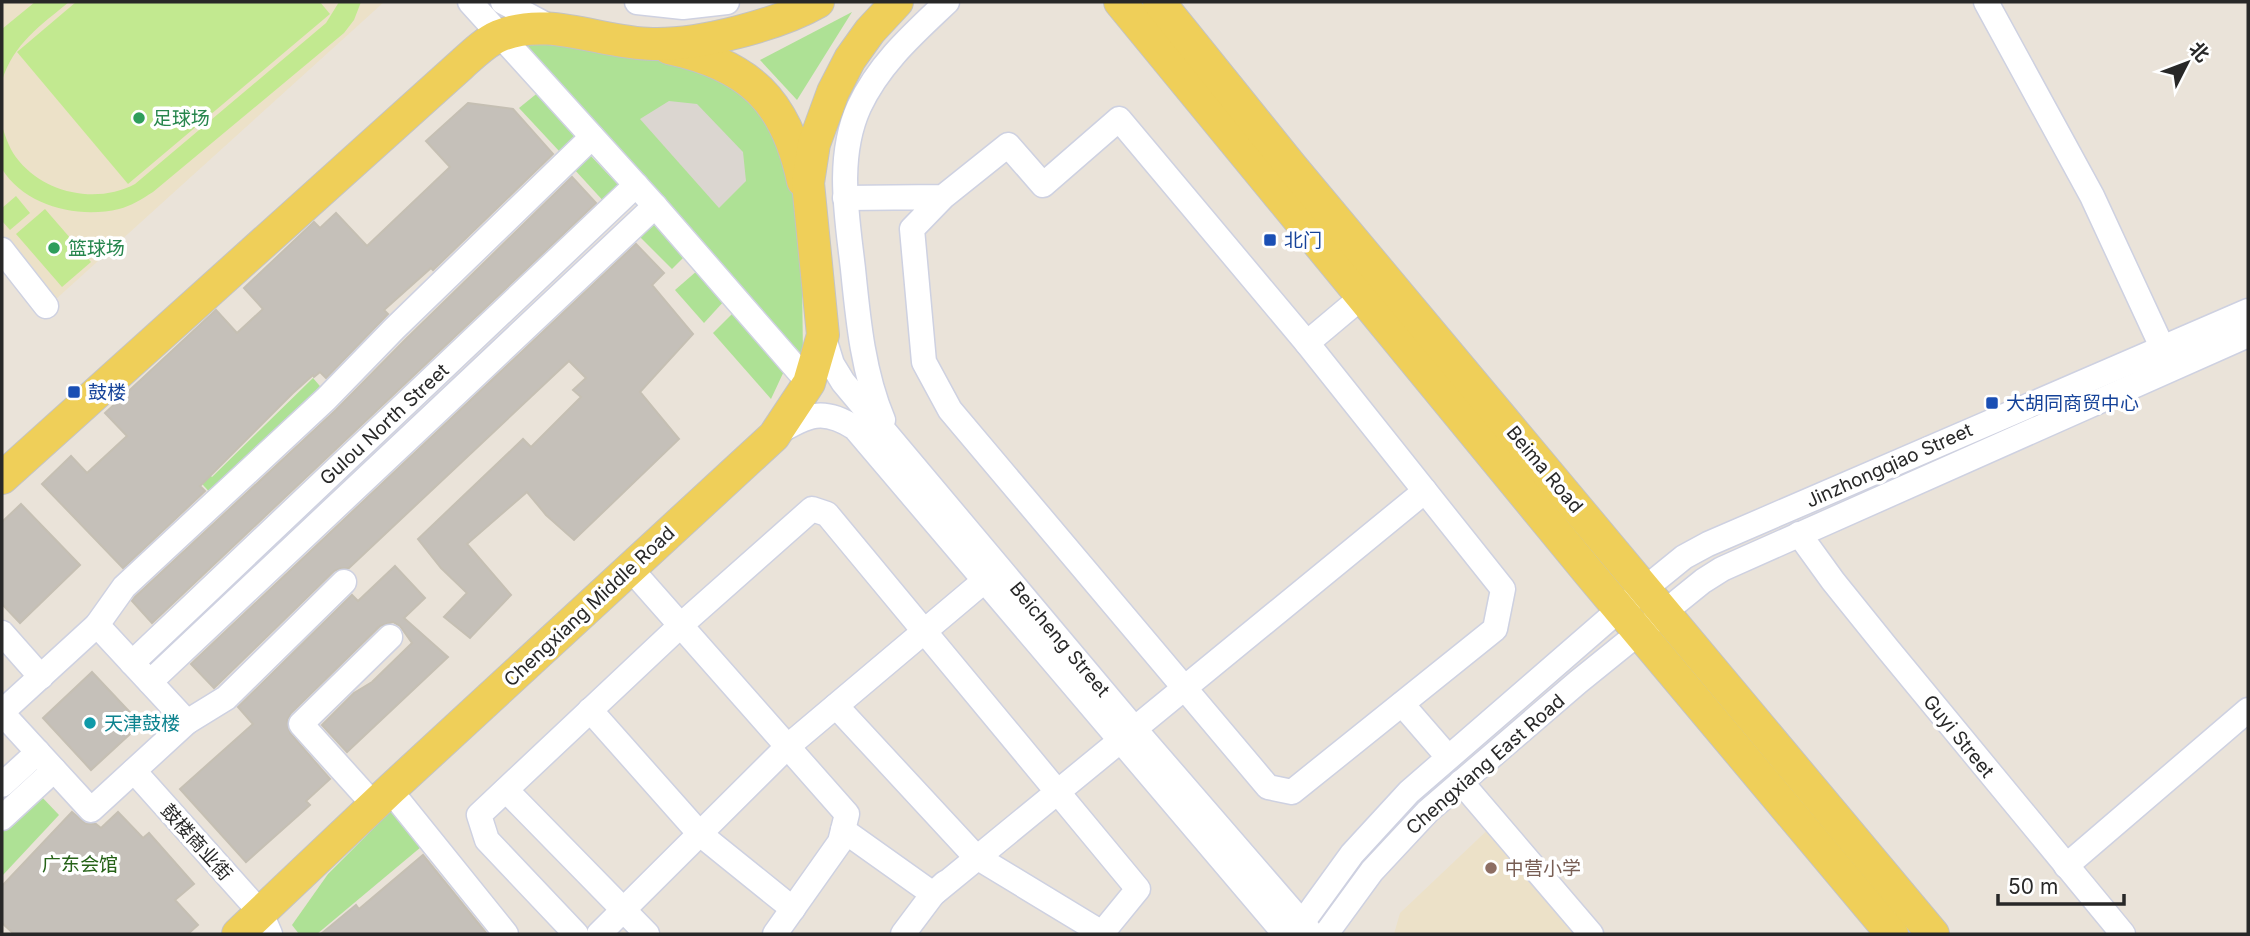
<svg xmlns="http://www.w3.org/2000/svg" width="2250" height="936" font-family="Inter,'Noto Sans SC',sans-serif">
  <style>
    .education { fill: #ece1c8 }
    .green { fill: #aee195 }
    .pitch { fill: #c2e990 }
    .plaza { fill: #dbd6d0 }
    .building { fill: #c5c0b9; stroke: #c5bfb3; stroke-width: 2 }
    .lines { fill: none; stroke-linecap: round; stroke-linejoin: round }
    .minor-casing { stroke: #ced1e1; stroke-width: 27 }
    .major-casing { stroke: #c3c3c3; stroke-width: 34 }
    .minor { stroke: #fff; stroke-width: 24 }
    .major { stroke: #efcf59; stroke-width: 32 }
    .leisure-dot { fill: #2e9e5b; stroke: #fff; stroke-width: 2.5 }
    .transit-dot { fill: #1a4fb4; stroke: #fff; stroke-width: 2.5 }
    .culture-dot { fill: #0f9aa8; stroke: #fff; stroke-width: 2.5 }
    .education-dot { fill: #8d6e63; stroke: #fff; stroke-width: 2.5 }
    .labels { text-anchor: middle; stroke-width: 7; stroke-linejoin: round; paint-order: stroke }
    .leisure-label { font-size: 19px; fill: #27864d; stroke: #fff; text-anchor: start }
    .transit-label { font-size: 19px; fill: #164399; stroke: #fff; text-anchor: start }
    .street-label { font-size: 19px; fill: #282828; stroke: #fff }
    .culture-label { font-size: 19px; fill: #0d838f; stroke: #fff; text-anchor: start }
    .park-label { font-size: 19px; fill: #276319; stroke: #fff }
    .education-label { font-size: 19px; fill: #785e54; stroke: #fff; text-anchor: start }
  </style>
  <rect width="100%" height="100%" fill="#eae3d9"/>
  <g class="education">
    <path d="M2,2H384L55,300L2,235Z"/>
    <path d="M1496,822L1592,934H1394L1400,913Z"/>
  </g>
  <g class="green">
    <path d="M852,12L797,100L760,60Z"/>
    <path d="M516,40L599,49L665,60L732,81L767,115L792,181L802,280L803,356Z"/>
    <path d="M540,91L580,134L560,152L519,108Z"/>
    <path d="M590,155L622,189L607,205L574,169Z"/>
    <path d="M652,220L686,255L672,269L637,234Z"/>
    <path d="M698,270L725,300L704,323L675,290Z"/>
    <path d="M734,312L785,369L771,399L713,333Z"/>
    <path d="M313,378L325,392L214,497L193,474L201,466L212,477Z"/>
    <path d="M39,794L59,815L2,876V829Z"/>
    <path d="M391,811L421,847L317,934H299L292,925L328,874Z"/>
  </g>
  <g class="pitch">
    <path d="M35,2H69C41,25 13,44 2,81V29Z"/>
    <path d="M76,2H320L330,14L128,184L17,52Z"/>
    <path d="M339,2H361L354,20L344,33L153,192C142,199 131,206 119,209C78,219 25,206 2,169V126C6,138 10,151 19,161C46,194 98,204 135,184L326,23Z"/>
    <path d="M16,196L30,213L10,230L2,221V208Z"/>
    <path d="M45,209L91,262L62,287L16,234Z"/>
  </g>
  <path class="plaza" d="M669,101L697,104L743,152L746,181L719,208L640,119Z"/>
  <g class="building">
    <path d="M468,103L513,109L553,154L433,270L431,268L384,310L388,314L326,378L320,372L314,377L313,375L293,393L200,486L205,491L123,568L42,484L71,456L87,473L127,436L105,413L216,310L237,333L263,309L244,288L314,222L320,228L336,213L367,246L450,167L426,141Z"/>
    <path d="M572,177L596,203L152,623L132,601L135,597L336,410L405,340Z"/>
    <path d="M636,244L664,273L652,285L693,334L640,392L679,439L574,540L546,515L527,492L467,544L511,595L470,638L444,617L467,593L441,568L418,539L523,439L531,447L581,397L573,390L586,378L569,361L349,568H341L334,571L214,688L191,664Z"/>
    <path d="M21,504L80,565L20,623L2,604V522Z"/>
    <path d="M395,566L425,598L404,618L448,657L347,752L322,725L354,693L372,682L412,643L400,626L393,622L380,626L291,713L287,720L290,733L330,779L306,801L310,805L246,862L180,789L253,724L238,707L352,595L358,601Z"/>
    <path d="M92,672L141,724L91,770L43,718Z"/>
    <path d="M72,812L86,824H96L101,828L118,812L143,838L149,833L194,884L175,900L198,925L188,934H14L2,923V886Z"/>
    <path d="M423,855L487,934H321L356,905L359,909Z"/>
  </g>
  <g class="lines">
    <g class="minor-casing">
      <g id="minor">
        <path d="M470,2L655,206L809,383"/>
        <path d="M503,2L552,28"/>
        <path d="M637,2L683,7L727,2"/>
        <path d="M1986,2L2092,196L2162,347"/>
        <path d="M845,198L943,197L1008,145L1043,185L1119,119L1307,343L1503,589L1495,629L1292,792L1268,787L950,410L924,362L912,229L943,197"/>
        <path d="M2,250L46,306"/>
        <path d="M823,335L832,364L843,382L1138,733L1312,934"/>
        <path d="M1307,343L1363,296"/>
        <path d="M883,420C863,373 858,319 853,269C847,216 836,158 859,107C879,64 913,34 947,2"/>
        <path d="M777,433C807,415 823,407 855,428L1285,934"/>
        <path d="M1799,534L1833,581L1887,648L2123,934"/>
        <path d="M630,568L847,814L840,842L775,934"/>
        <path d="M2,633L41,677"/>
        <path d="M132,663L636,185"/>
        <path d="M150,682L655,206"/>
        <path d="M1402,704L1448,757"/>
        <path d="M590,710L700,834L793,909"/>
        <path d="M2,712L97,625L124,587L326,399L394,329L592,137"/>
        <path d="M2,713L91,810L187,722L97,625"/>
        <path d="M187,722L226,698L344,582"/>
        <path d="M134,771L261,913L270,934"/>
        <path d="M1461,782L1591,934"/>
        <path d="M2,785L38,752"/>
        <path d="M390,790L506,934"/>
        <path d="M506,790L647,934"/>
        <path d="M374,805L301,724L390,637"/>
        <path d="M2,818L54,770"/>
        <path d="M843,830L933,894L1425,491"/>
        <path d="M2066,866L2248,710"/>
        <path d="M576,934L487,840L479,815L681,625L812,509L827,514L1138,889L1102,933L975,856L836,706"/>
        <path d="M599,934L787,747L984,581"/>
        <path d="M903,934L933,894L945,883"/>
        <path d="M1294,934L1352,854L1409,792L1620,609L1684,557L1708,544L2248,311"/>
        <path d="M1326,934L1372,871L1428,811L1578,682L1703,581L1722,569L2248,335"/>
      </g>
    </g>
    <g class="major-casing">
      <g id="major">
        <path d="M1120,2L1590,574L1892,934"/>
        <path d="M1159,2L1291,166L1933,934"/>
        <path d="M669,48C749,65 786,100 803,181"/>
        <path d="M2,478L461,65C472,55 485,42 499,36C549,15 602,44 653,44C700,45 778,25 818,2"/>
        <path d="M238,934L390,790L774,436L809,383L823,335L808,183L814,144L833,92L850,59L870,31L897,2"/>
      </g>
    </g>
    <use href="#minor" class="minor"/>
    <use href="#major" class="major"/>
  </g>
  <g class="leisure-dot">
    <circle cx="139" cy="118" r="7"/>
    <circle cx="54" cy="248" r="7"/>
  </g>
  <g class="transit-dot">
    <rect x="1263" y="233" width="14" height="14" rx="3.5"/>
    <rect x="67" y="385" width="14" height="14" rx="3.5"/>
    <rect x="1985" y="396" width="14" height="14" rx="3.5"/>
  </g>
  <circle class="culture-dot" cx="90" cy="723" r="7"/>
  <circle class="education-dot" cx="1491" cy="868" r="7"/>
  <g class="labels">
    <g class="leisure-label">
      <text x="153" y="125">足球场</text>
      <text x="68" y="255">篮球场</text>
    </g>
    <g class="transit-label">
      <text x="1284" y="247">北门</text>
      <text x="88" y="399">鼓楼</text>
      <text x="2006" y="410">大胡同商贸中心</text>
    </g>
    <g class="street-label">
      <text transform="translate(384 424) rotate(-43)" y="7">Gulou North Street</text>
      <text transform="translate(1889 465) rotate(-24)" y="7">Jinzhongqiao Street</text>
      <text transform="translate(1545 469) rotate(50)" y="7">Beima Road</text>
      <text transform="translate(589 606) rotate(-43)" y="7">Chengxiang Middle Road</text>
      <text transform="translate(1060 639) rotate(50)" y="7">Beicheng Street</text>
      <text transform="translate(1959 736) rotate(51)" y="7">Guyi Street</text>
      <text transform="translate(1485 764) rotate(-41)" y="7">Chengxiang East Road</text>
      <text transform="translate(197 842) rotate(48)" y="7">鼓楼商业街</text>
    </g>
    <g class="culture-label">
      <text x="104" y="730">天津鼓楼</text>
    </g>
    <g class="park-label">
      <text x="80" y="871">广东会馆</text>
    </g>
    <g class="education-label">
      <text x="1505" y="875">中营小学</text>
    </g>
  </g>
  <rect width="2250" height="936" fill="none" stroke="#282828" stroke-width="7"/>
  <g transform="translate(2187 63) rotate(48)" stroke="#ffffff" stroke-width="5" paint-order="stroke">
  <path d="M0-5L12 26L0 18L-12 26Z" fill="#282828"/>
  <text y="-10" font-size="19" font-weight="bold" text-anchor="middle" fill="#282828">北</text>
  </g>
  <path d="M1998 894v10h126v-10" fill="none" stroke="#282828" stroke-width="3.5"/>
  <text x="2008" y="894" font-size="21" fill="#282828" stroke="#ffffff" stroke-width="5" paint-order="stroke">50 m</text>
</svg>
